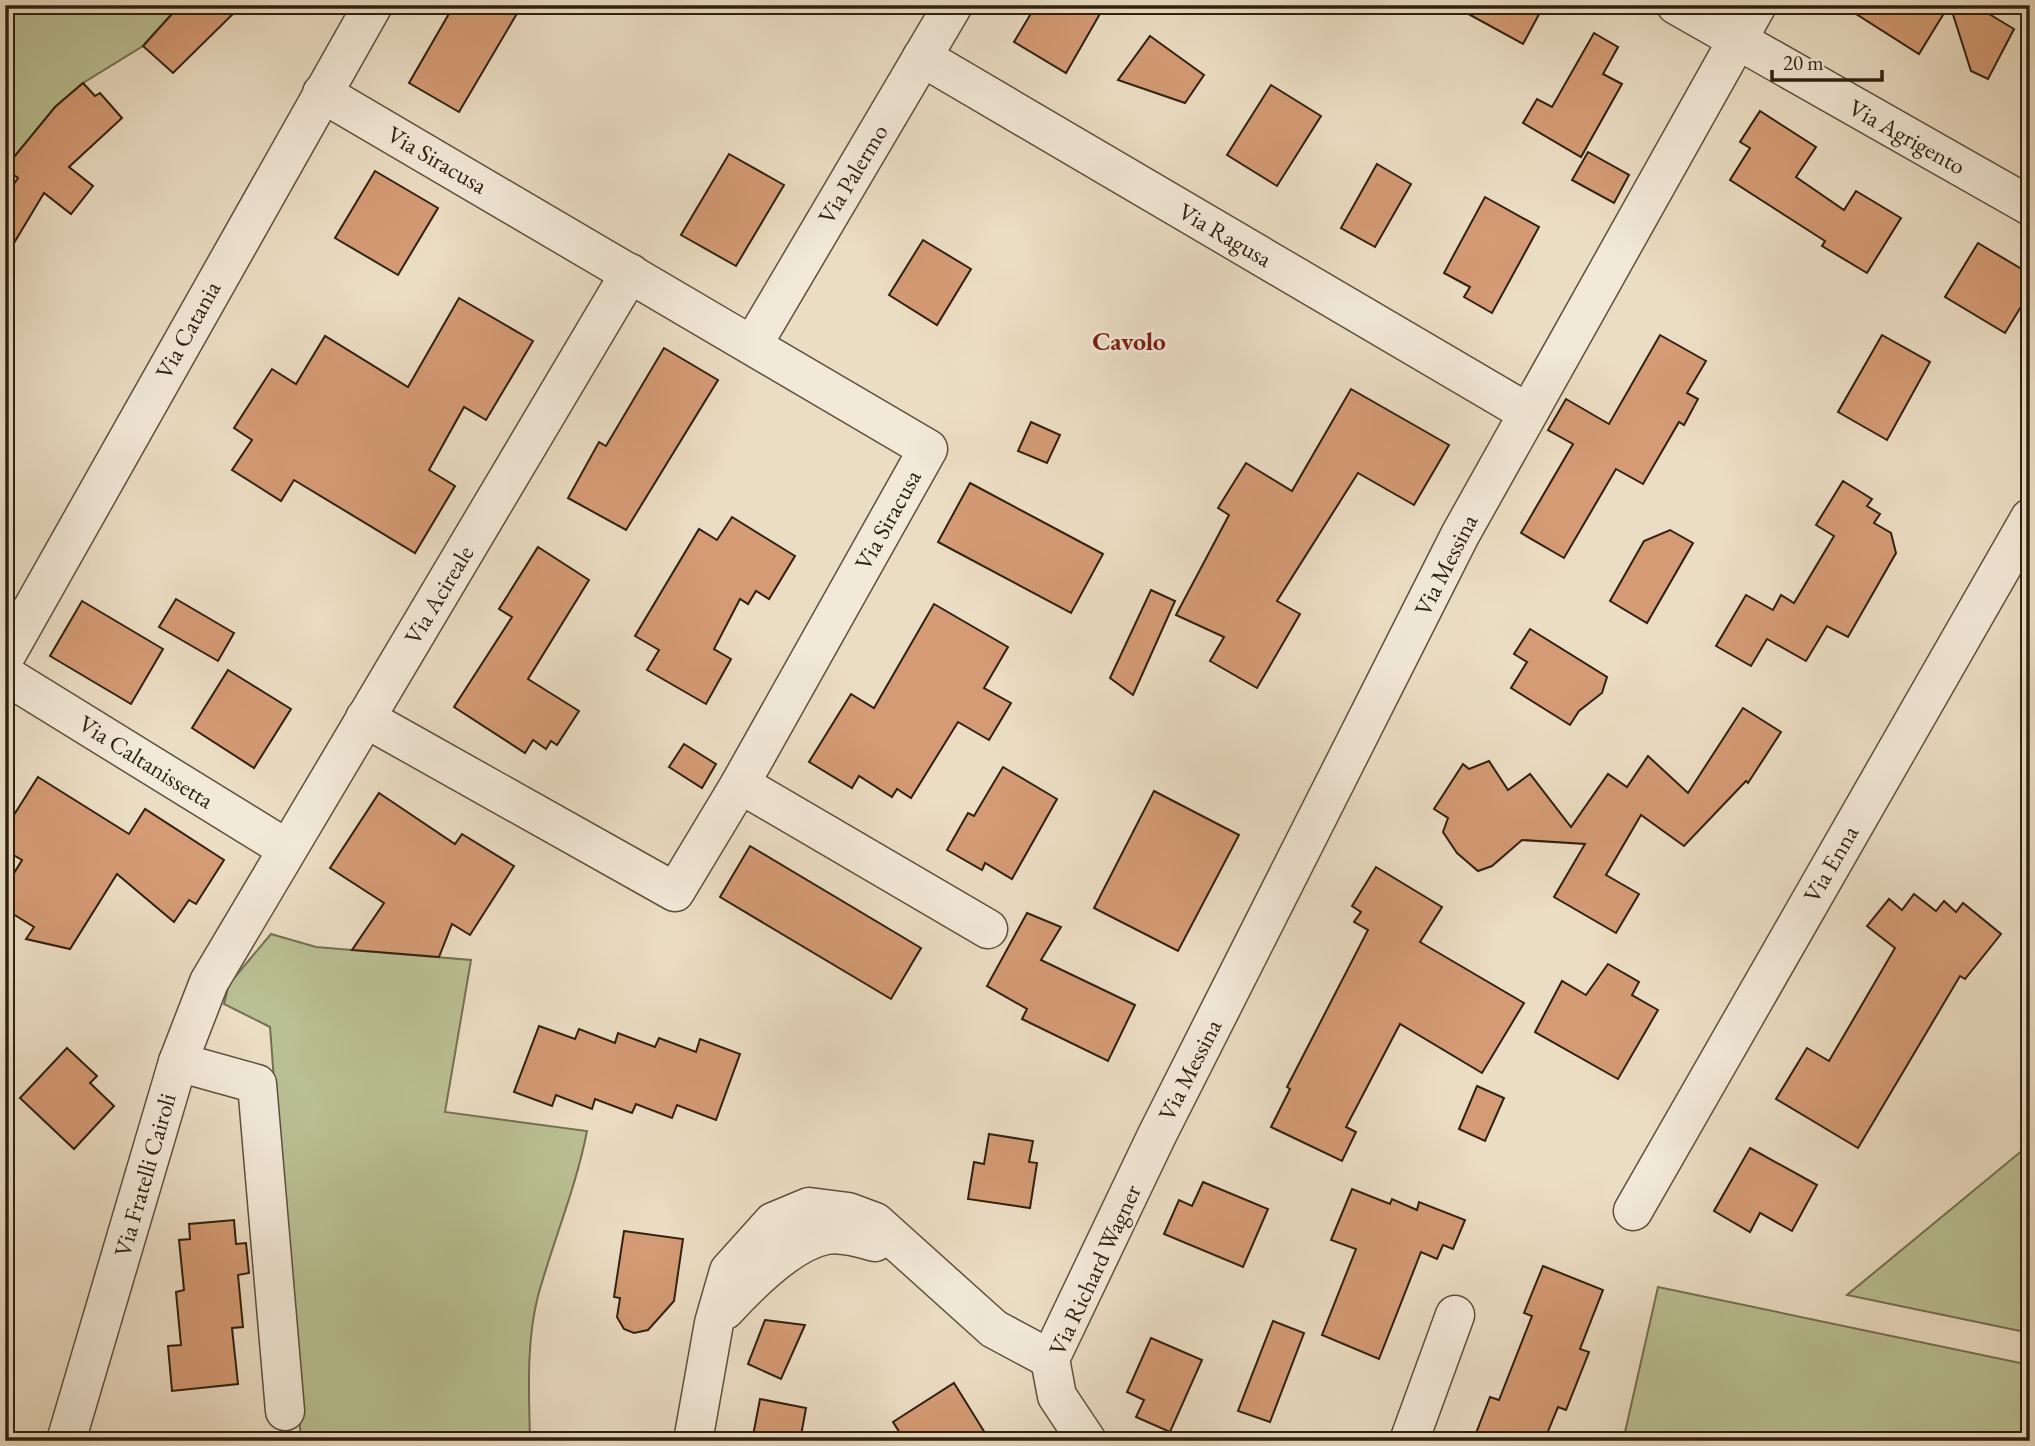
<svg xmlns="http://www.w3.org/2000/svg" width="2035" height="1446" font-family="'EB Garamond',serif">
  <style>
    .green { fill: #b9c093; stroke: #747051; stroke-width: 2 }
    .building { fill: #d49b74; stroke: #2f210f; stroke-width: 2 }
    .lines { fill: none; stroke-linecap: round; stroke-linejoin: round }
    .minor-casing { stroke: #5e503c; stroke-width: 41 }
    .minor { stroke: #f2e9d8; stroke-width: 38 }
    .labels { text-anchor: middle; stroke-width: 5; stroke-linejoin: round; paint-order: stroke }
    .street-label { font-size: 24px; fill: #2f210f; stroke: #f2e9d8 }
    .neighbourhood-label { font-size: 26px; font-weight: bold; fill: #7a1f14; stroke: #f2e9d8 }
  </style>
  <rect width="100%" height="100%" fill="#ebddc3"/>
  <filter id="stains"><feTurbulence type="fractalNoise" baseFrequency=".00286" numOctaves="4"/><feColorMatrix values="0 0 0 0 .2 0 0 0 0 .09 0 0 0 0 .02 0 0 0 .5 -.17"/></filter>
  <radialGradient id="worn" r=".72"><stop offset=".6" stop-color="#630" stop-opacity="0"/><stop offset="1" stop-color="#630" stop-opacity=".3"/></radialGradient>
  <g class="green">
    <path d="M5,5H175L178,7L143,46L83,83L55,107L5,168Z"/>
    <path d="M271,934L316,947L471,960L445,1112L587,1131C576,1188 553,1241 538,1296C526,1342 529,1394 530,1441H301L270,1027L224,1004L229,984Z"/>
    <path d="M2030,1144V1333L1847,1295Z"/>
    <path d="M1658,1287L2030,1365V1441H1623Z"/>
  </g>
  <g class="building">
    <path d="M180,5H242L173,73L143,46Z"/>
    <path d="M454,5H522L459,112L409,83Z"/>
    <path d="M1036,5H1105L1066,73L1014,42Z"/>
    <path d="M1452,5H1544L1523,44Z"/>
    <path d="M1842,5H1949L1919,54Z"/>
    <path d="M1950,5H1974L2014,29L1988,79L1971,71Z"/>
    <path d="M1594,33L1618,47L1603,74L1622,84L1581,157L1523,123L1537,99L1552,107Z"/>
    <path d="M1150,36L1204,75L1185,103L1118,80Z"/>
    <path d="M83,83L95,96L100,93L122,118L69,167L93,186L71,214L44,193L5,258V197L18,178L5,168L55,107Z"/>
    <path d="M1271,85L1321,116L1277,186L1227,155Z"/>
    <path d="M1760,111L1816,147L1796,177L1844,210L1856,191L1901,218L1867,273L1822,246L1825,241L1730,180L1750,148L1740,142Z"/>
    <path d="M1588,152L1629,175L1614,203L1572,180Z"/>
    <path d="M729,154L784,185L736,266L681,235Z"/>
    <path d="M1377,164L1411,184L1375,247L1341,228Z"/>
    <path d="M375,171L438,208L398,275L335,238Z"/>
    <path d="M1485,197L1539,227L1492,313L1464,297L1470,287L1444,273Z"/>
    <path d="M923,240L971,269L937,325L889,295Z"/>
    <path d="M1978,243L2030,274V292L2005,333L1945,297Z"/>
    <path d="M459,298L533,341L486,420L464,407L429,470L455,486L415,553L294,480L281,501L232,470L252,440L234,428L272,369L296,384L325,336L408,387Z"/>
    <path d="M1660,335L1706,361L1687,393L1698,399L1684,425L1679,422L1643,484L1616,469L1564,558L1521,533L1573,444L1548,430L1566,399L1609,424Z"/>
    <path d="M1882,335L1930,362L1887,440L1838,412Z"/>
    <path d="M664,348L718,380L626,530L568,498L599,442L606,446Z"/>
    <path d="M1351,389L1449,445L1414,505L1358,473L1277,601L1300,614L1257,688L1210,661L1224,637L1176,615L1229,515L1218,508L1246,463L1292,491Z"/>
    <path d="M1031,422L1060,435L1047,463L1018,451Z"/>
    <path d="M1843,481L1872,499L1867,506L1880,514L1874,523L1891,533L1896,553L1848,637L1827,626L1806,661L1767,639L1751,666L1716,646L1746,595L1773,610L1781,595L1794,603L1834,536L1816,525Z"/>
    <path d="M970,483L1103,554L1071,613L938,542Z"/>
    <path d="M732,517L795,556L769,599L756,591L748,604L740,599L714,649L731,659L706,704L647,670L659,650L635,636L699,529L717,540Z"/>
    <path d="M1670,530L1693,543L1647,623L1610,601L1644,541Z"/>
    <path d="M538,547L589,580L528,679L579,711L557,745L551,741L546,749L533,740L525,753L454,707L512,617L499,609Z"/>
    <path d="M1151,590L1175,601L1133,695L1110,678Z"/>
    <path d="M176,599L234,633L218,661L159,627Z"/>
    <path d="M82,601L163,649L131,704L50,656Z"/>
    <path d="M934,604L1008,647L984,688L1011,703L989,740L958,722L911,798L897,789L892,797L859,776L852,788L809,762L851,694L874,708Z"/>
    <path d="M1530,629L1607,677L1602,693L1579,711L1570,725L1511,688L1527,662L1514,654Z"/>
    <path d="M228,670L291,709L254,768L192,728Z"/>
    <path d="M1743,708L1781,732L1748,783L1746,781L1684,846L1641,815L1606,875L1639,894L1616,933L1554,897L1585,844L1522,840L1492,866L1478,871L1457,853L1443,832L1448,818L1434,809L1463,764L1469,769L1489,761L1508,790L1530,774L1571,827L1608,774L1627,787L1648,756L1688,793Z"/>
    <path d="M684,744L716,764L702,788L669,767Z"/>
    <path d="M1003,767L1057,799L1012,879L985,863L982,870L947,850L968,813L974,816Z"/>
    <path d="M38,777L129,834L145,809L224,860L196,904L189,900L174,922L117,874L70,949L26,939L34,927L5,909V888L22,860L5,850V829Z"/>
    <path d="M1154,791L1239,835L1178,951L1094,908Z"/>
    <path d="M379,793L455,844L462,834L514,866L470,935L452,924L439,957L352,950L384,903L330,868Z"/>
    <path d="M750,846L921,948L891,999L720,897Z"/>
    <path d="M1376,867L1442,907L1420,942L1524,1003L1482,1073L1400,1024L1346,1127L1356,1132L1342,1161L1271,1127L1290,1089L1287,1087L1368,930L1354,922L1361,912L1352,906Z"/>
    <path d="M1914,894L1936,911L1944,901L1956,912L1963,903L2001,934L1965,979L1960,976L1858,1148L1776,1099L1807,1048L1829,1061L1895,948L1867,926L1889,899L1902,910Z"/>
    <path d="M1027,913L1061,927L1041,960L1135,1005L1108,1061L1022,1019L1027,1009L987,986Z"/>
    <path d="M1608,964L1639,982L1632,995L1658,1010L1618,1079L1535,1032L1562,981L1586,995Z"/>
    <path d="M539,1026L575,1039L579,1029L615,1043L618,1033L655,1047L659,1038L696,1052L700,1039L740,1054L716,1120L677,1105L672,1118L636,1104L632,1113L595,1099L592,1109L556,1095L552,1106L514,1092Z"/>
    <path d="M67,1048L97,1076L90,1083L114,1106L74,1149L20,1098Z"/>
    <path d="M1477,1086L1504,1098L1485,1141L1459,1129Z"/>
    <path d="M989,1134L1033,1141L1029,1162L1037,1163L1030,1208L968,1199L974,1162L984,1164Z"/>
    <path d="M1750,1148L1817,1185L1792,1231L1760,1213L1750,1232L1714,1211Z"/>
    <path d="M1203,1182L1268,1209L1243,1267L1164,1234L1179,1200L1192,1206Z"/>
    <path d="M1352,1189L1390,1204L1392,1199L1417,1210L1419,1202L1465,1220L1453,1249L1443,1245L1437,1259L1421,1252L1379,1359L1322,1335L1356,1249L1331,1240Z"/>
    <path d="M234,1220L236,1244L246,1243L249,1273L238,1275L243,1327L232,1328L238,1384L172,1391L168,1346L181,1345L176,1292L184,1290L179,1240L190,1239L189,1224Z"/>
    <path d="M624,1231L683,1239L674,1301L648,1330L634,1333L624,1329L617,1317L620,1298L614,1297Z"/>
    <path d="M1543,1266L1603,1290L1580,1349L1589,1352L1566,1410L1558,1407L1544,1441H1473L1490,1397L1499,1400L1532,1316L1524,1313Z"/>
    <path d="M765,1320L805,1325L781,1379L748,1364Z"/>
    <path d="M1273,1321L1304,1333L1270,1422L1238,1411Z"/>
    <path d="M1151,1338L1202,1360L1170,1432L1136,1417L1144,1400L1127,1392Z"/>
    <path d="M954,1383L990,1441H905L893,1422Z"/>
    <path d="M760,1399L806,1408L800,1441H752Z"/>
  </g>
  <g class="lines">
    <g class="minor-casing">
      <g id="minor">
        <path d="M1676,5L2030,206"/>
        <path d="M922,57L1528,413"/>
        <path d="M322,93L928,449L740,784L675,892L365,718"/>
        <path d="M753,344L953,5"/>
        <path d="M5,657L373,5"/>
        <path d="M5,675L287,849"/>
        <path d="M740,784L988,929"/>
        <path d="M178,1062L257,1084L285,1411"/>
        <path d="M1633,1211L2030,518"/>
        <path d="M725,1310C749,1284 790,1242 826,1235C842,1232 861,1238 875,1242"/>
        <path d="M66,1441L178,1062L209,982L630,273"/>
        <path d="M693,1441L714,1323L729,1271L773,1222L809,1207L848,1212L875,1222L994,1329L1050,1359"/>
        <path d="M1087,1441L1057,1396L1050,1359L1157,1135L1460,535L1757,5"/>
        <path d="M1409,1441L1455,1315"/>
      </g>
    </g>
    <use href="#minor" class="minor"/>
  </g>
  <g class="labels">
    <g class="street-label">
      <text transform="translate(1907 137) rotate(29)" y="8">Via Agrigento</text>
      <text transform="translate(437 160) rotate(30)" y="8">Via Siracusa</text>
      <text transform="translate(853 174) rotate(-59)" y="8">Via Palermo</text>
      <text transform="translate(1225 235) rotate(30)" y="8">Via Ragusa</text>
      <text transform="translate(188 330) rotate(-61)" y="8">Via Catania</text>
      <text transform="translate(888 520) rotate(-61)" y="8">Via Siracusa</text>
      <text transform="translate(1446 565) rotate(-63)" y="8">Via Messina</text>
      <text transform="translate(439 595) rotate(-59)" y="8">Via Acireale</text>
      <text transform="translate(146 762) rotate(32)" y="8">Via Caltanissetta</text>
      <text transform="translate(1831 864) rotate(-60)" y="8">Via Enna</text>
      <text transform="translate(1190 1070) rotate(-63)" y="8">Via Messina</text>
      <text transform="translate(145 1175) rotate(-74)" y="8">Via Fratelli Cairoli</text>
      <text transform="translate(1095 1270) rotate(-65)" y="8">Via Richard Wagner</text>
    </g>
    <g class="neighbourhood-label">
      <text x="1129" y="350">Cavolo</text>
    </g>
  </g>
  <rect width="2035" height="1446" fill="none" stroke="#ebddc3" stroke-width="28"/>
  <rect x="7" y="7" width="2021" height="1432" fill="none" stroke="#2f210f" stroke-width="3.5"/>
  <rect x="14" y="14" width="2007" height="1418" fill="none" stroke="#2f210f" stroke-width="2"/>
  <path d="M1772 70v10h110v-10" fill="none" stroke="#2f210f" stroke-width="3.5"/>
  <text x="1783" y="70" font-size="21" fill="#2f210f" stroke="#f2e9d8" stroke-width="5" paint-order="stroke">20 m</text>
  <rect width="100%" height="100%" filter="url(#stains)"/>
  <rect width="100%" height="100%" fill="url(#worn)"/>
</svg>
